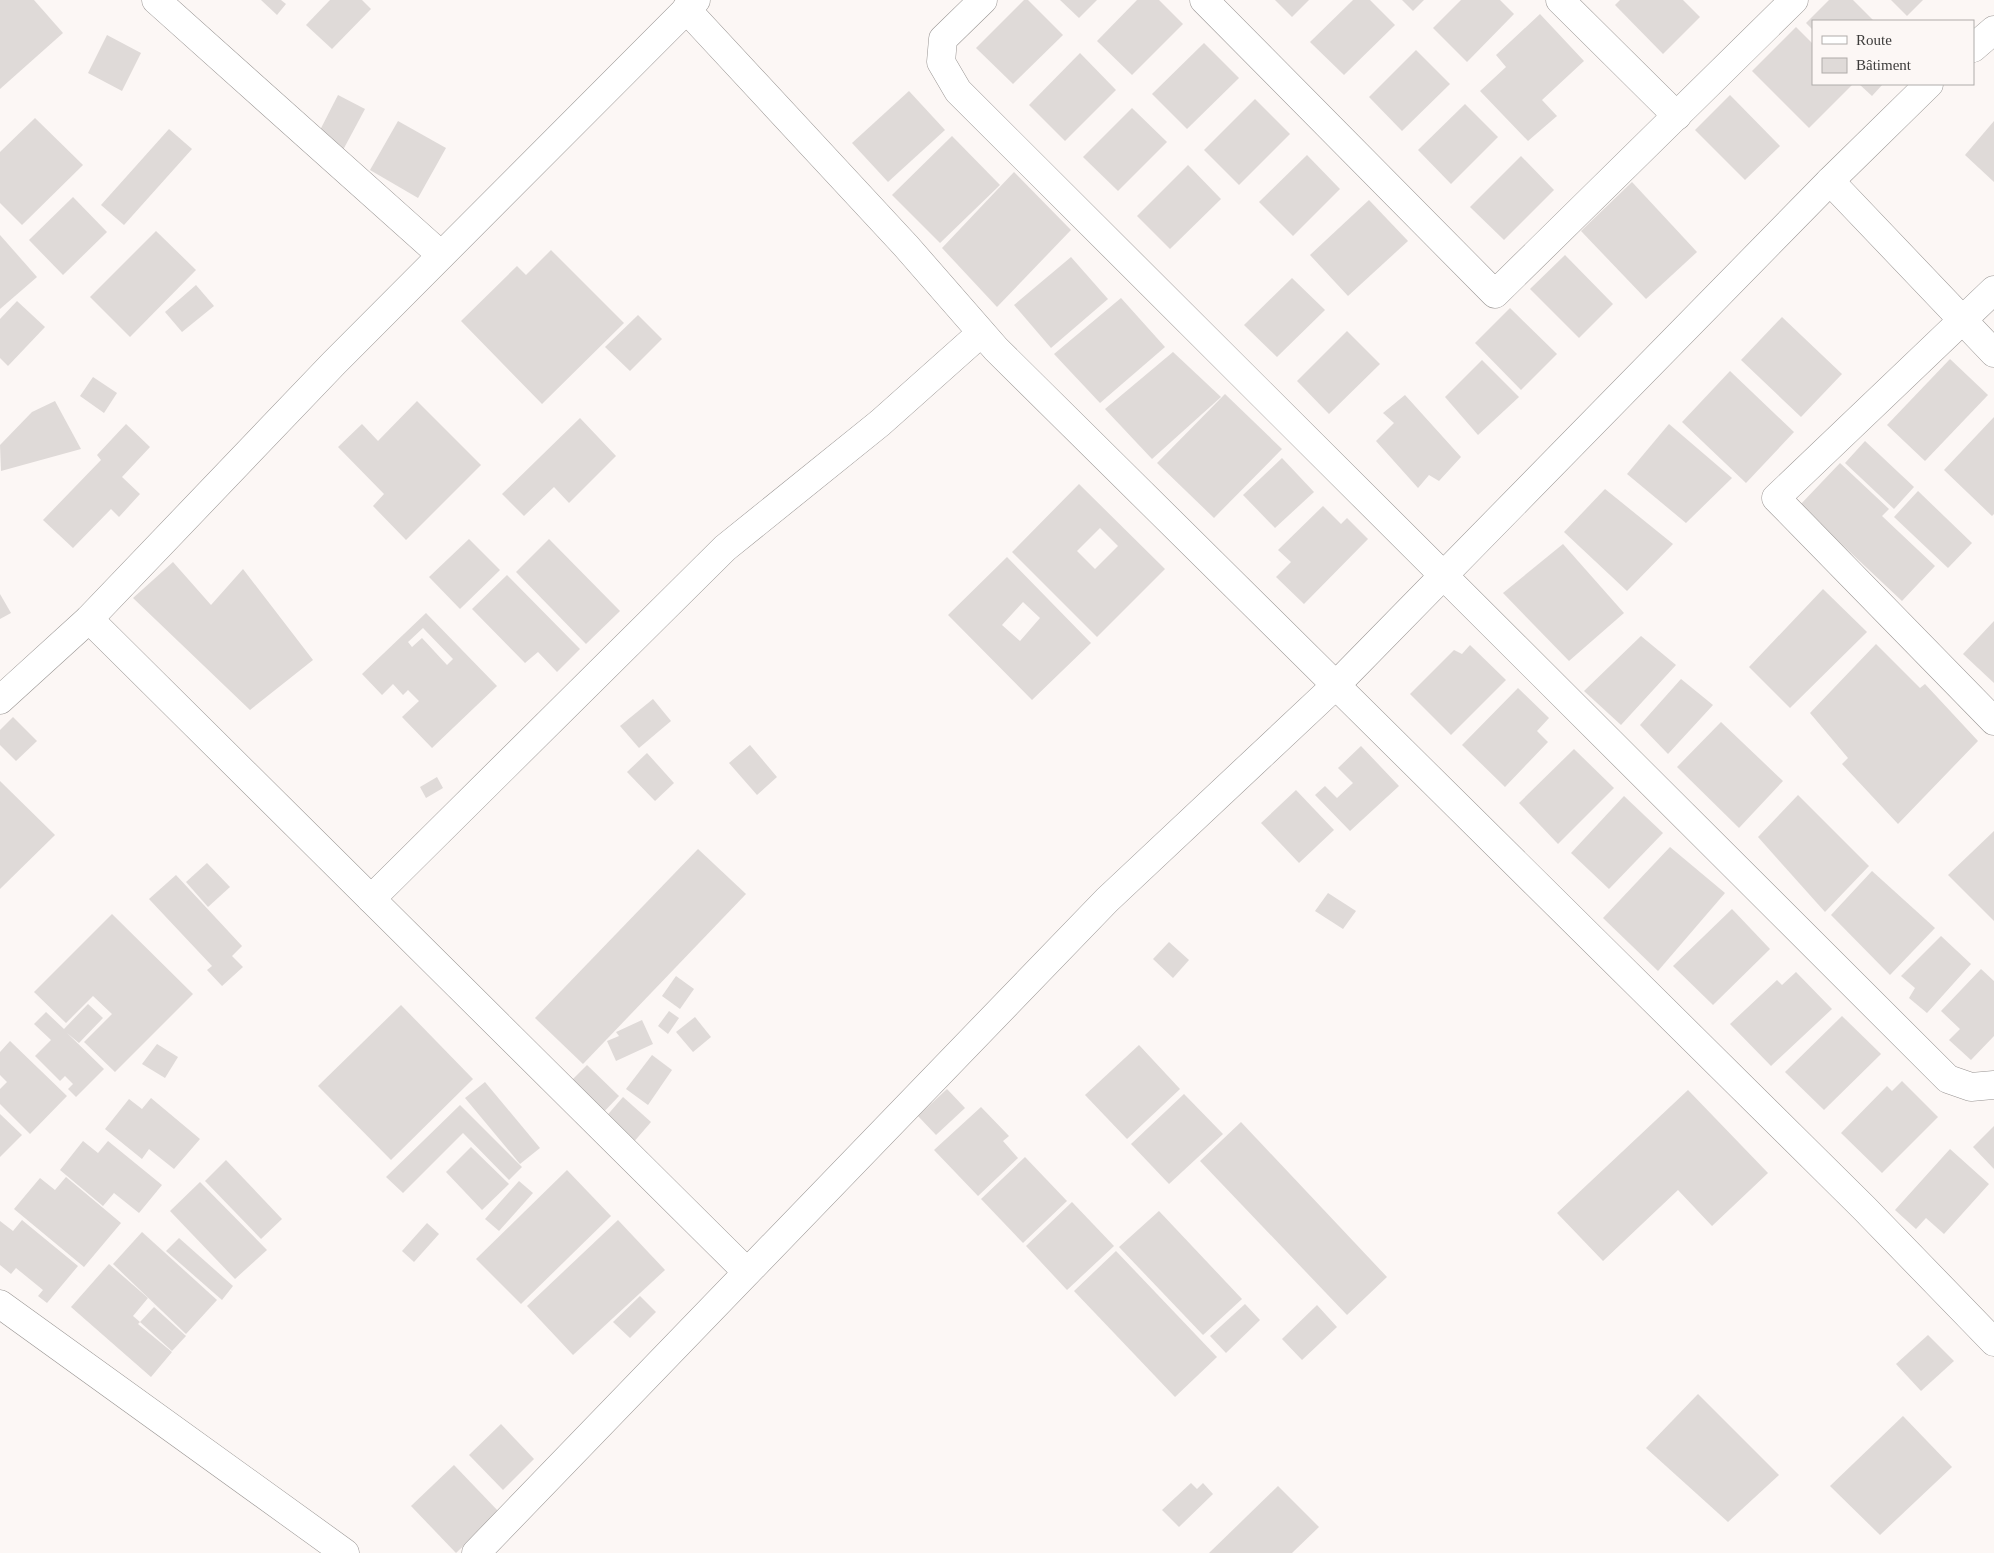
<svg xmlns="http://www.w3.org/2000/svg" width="1994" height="1553" font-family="Georgia,serif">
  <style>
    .building { fill: #dfdad8; fill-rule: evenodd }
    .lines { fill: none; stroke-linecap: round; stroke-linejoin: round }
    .street-casing { stroke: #989492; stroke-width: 29 }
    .street { stroke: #fff; stroke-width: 28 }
  </style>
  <rect width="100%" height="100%" fill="#fcf7f5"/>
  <g class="building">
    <path d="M0,0H34L63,33L0,89Z"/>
    <path d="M261,0H281L286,4L277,15Z"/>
    <path d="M330,0H362L371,9L332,49L306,25Z"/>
    <path d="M1024,0H1028L1063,35L1013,84L976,48Z"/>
    <path d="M1060,0H1097L1079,18Z"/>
    <path d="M1137,0H1159L1183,24L1132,75L1097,41Z"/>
    <path d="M1275,0H1309L1292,17Z"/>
    <path d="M1353,0H1370L1395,25L1344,75L1310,42Z"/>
    <path d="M1402,0H1424L1413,11Z"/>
    <path d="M1461,0H1500L1514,14L1467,62L1433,28Z"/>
    <path d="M1620,0H1683L1700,17L1663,54L1615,5Z"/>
    <path d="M1829,0H1853L1874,21H1813V30L1806,23Z"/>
    <path d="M1891,0H1923L1907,16Z"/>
    <path d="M1540,14L1584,61L1542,100L1557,116L1528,141L1480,91L1506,67L1496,55Z"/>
    <path d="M1796,27L1813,44V84H1853L1809,128L1752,71Z"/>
    <path d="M107,35L141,53L122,91L88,73Z"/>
    <path d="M1204,43L1239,78L1187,129L1152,94Z"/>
    <path d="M1416,50L1450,84L1402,131L1369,97Z"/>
    <path d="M1080,53L1116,90L1065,141L1029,105Z"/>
    <path d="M1859,84H1883L1872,96Z"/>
    <path d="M909,91L945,130L888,182L852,143Z"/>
    <path d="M338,95L365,109L343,150L317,136Z"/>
    <path d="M1730,95L1780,146L1745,180L1695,130Z"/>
    <path d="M1255,99L1290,134L1239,185L1204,150Z"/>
    <path d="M1465,104L1498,137L1451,184L1418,150Z"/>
    <path d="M1132,108L1167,142L1118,191L1083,157Z"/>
    <path d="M35,118L83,165L22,225L0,203V152Z"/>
    <path d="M398,121L446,148L418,198L370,170Z"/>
    <path d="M1994,121V182L1965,155Z"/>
    <path d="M169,129L192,149L124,225L101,205Z"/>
    <path d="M952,136L1000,185L940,243L892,195Z"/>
    <path d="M1307,155L1340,189L1293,236L1259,202Z"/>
    <path d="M1521,156L1554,190L1504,240L1470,207Z"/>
    <path d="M1188,165L1221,199L1170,249L1137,216Z"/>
    <path d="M1014,172L1071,230L997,307L942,248Z"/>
    <path d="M1632,182L1697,252L1646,299L1581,231Z"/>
    <path d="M73,197L107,232L63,275L29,240Z"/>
    <path d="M1369,200L1408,241L1348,296L1310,255Z"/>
    <path d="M156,231L196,270L130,337L90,297Z"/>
    <path d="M0,235L37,277L0,309Z"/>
    <path d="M551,250L624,323L542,404L461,321L517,266L526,275Z"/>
    <path d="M1565,255L1613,304L1579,338L1530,289Z"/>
    <path d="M1071,257L1108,299L1051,348L1014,305Z"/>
    <path d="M1292,278L1325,310L1277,357L1244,325Z"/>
    <path d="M196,285L214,306L182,332L165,312Z"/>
    <path d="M1121,298L1165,347L1100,403L1054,354Z"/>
    <path d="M17,301L45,327L8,366L0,358V319Z"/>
    <path d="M1510,308L1557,354L1521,390L1475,343Z"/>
    <path d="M638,315L662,339L630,371L605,347Z"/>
    <path d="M1782,317L1842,374L1801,417L1741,360Z"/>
    <path d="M1347,331L1380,364L1329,414L1297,381Z"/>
    <path d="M1173,352L1221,397L1152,459L1105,409Z"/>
    <path d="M1950,359L1988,395L1925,461L1887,425Z"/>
    <path d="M1482,360L1519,397L1478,435L1445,397Z"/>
    <path d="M1730,371L1794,432L1746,483L1682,422Z"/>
    <path d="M93,377L117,393L104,413L80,396Z"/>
    <path d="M1225,394L1282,449L1214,518L1157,463Z"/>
    <path d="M1405,395L1461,457L1439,481L1429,475L1418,488L1376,441L1394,423L1383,413Z"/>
    <path d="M55,401L81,449L1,471L0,445L32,412Z"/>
    <path d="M417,401L481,465L406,540L373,506L384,494L338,447L362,424L378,441Z"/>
    <path d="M1994,417V514L1992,516L1944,470Z"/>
    <path d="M580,418L616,456L569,503L554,487L524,516L502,494Z"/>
    <path d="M126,424L150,447L122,477L140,494L119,517L111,509L73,548L43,520L101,460L97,455Z"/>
    <path d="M1669,424L1732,478L1686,523L1627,474Z"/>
    <path d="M1865,441L1914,487L1894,509L1845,463Z"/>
    <path d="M1282,458L1314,492L1275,528L1243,495Z"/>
    <path d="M1840,463L1889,509L1882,516L1935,566L1902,601L1800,505Z"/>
    <path d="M1079,484L1165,569L1097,637L1012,552ZM1100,528L1118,546L1095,569L1077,551Z"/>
    <path d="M1605,489L1673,544L1627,591L1564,532Z"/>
    <path d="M1918,491L1972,543L1948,568L1894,517Z"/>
    <path d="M1323,506L1341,524L1347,518L1368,539L1304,604L1276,577L1291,562L1278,550Z"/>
    <path d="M469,539L500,570L460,609L429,577Z"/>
    <path d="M549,539L620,611L586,644L516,572Z"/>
    <path d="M1563,544L1624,613L1569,661L1503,593Z"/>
    <path d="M1007,557L1091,643L1032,700L948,615ZM1023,602L1040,618L1020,641L1002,625Z"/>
    <path d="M173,562L211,605L243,569L313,660L250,710L133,598Z"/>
    <path d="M507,575L580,649L557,672L538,652L525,663L472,609Z"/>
    <path d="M1823,589L1867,632L1790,708L1749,667Z"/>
    <path d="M0,594L11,613L0,619Z"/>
    <path d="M426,613L497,686L432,748L402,717L419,701L408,690L403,695L393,684L382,695L362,674ZM423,628L453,659L447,665L422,638L412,647L408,642Z"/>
    <path d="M1994,621V683L1963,654Z"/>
    <path d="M1641,636L1676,665L1621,725L1584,691Z"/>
    <path d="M1876,644L1920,688L1925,684L1978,741L1898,824L1842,764L1848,758L1810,713Z"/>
    <path d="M1470,645L1506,680L1451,735L1410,694L1454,650L1462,654Z"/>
    <path d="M1681,679L1713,705L1668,754L1640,725Z"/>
    <path d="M1518,688L1549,718L1537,731L1548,742L1505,787L1462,745Z"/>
    <path d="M653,699L671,721L639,748L620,726Z"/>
    <path d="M13,717L37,741L16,761L0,745V730Z"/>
    <path d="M1721,722L1783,781L1739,828L1677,767Z"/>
    <path d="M750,745L777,777L757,795L729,763Z"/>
    <path d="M1361,746L1399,786L1350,831L1315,795L1325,786L1337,798L1353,783L1338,768Z"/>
    <path d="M1574,749L1614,788L1558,844L1519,803Z"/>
    <path d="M647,753L674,783L655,801L627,772Z"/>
    <path d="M437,777L443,788L426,798L420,787Z"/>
    <path d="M0,781L55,835L0,889Z"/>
    <path d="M1296,790L1334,830L1299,863L1261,823Z"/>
    <path d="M1798,795L1869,866L1825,912L1758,837Z"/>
    <path d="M1624,796L1663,833L1609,889L1571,853Z"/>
    <path d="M1994,831V921L1948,875Z"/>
    <path d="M1670,847L1725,893L1658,971L1603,918Z"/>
    <path d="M698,849L746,894L583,1064L535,1018Z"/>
    <path d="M207,863L230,887L208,907L186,882Z"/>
    <path d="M1872,871L1935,928L1890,975L1831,915Z"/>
    <path d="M176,875L242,946L232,956L243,967L222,986L207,970L212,966L149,899Z"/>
    <path d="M1328,893L1356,911L1343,929L1315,911Z"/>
    <path d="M1732,909L1770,949L1713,1005L1673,966Z"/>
    <path d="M112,914L193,994L115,1072L84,1042L112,1014L93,996L66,1023L34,992Z"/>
    <path d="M1941,936L1971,964L1927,1013L1909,998L1915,988L1901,976Z"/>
    <path d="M1169,942L1189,960L1173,978L1153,959Z"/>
    <path d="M1981,969L1994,981V1036L1971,1060L1949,1040L1960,1029L1941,1011Z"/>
    <path d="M1796,972L1832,1009L1771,1066L1730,1024L1777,980L1782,985Z"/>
    <path d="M676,976L694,989L680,1009L662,996Z"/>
    <path d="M88,1004L103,1018L79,1043L67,1033L104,1069L76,1097L68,1089L73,1084L65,1076L60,1081L35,1056L51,1040L34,1024L46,1012L64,1029Z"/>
    <path d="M401,1005L473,1079L391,1160L318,1086Z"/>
    <path d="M669,1011L679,1018L668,1034L658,1026Z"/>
    <path d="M1842,1016L1881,1054L1824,1110L1785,1072Z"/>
    <path d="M695,1017L711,1037L693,1052L676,1032Z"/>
    <path d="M642,1020L653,1044L616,1061L607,1041L619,1036L616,1032Z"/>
    <path d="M10,1041L67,1096L30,1134L0,1104V1089L7,1082L0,1075V1052Z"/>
    <path d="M157,1044L178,1057L165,1078L142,1064Z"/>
    <path d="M1139,1045L1180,1089L1127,1139L1085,1095Z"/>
    <path d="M652,1055L672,1070L648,1105L626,1089Z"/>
    <path d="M587,1065L619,1096L598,1118L566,1086Z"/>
    <path d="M1902,1081L1938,1117L1882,1173L1841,1133L1887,1086L1892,1091Z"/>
    <path d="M485,1082L540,1148L520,1164L465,1098Z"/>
    <path d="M947,1089L965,1108L936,1135L918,1116Z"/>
    <path d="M1688,1090L1768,1173L1712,1226L1678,1190L1603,1261L1557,1213Z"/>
    <path d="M1184,1094L1223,1134L1169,1184L1131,1144Z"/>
    <path d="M623,1097L651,1122L632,1144L604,1119Z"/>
    <path d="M151,1098L200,1139L174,1169L149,1149L142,1159L105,1129L129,1099L142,1109Z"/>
    <path d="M460,1105L522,1167L509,1180L463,1133L403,1193L386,1177Z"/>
    <path d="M981,1107L1009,1136L1003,1141L1018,1158L978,1196L934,1150Z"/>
    <path d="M0,1114L22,1135L0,1157Z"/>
    <path d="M1241,1122L1387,1277L1347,1315L1200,1161Z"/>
    <path d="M1994,1126V1169L1973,1147Z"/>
    <path d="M83,1141L98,1153L108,1141L162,1185L139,1213L114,1193L103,1206L60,1170Z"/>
    <path d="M471,1147L509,1184L482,1210L446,1172Z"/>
    <path d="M1950,1149L1989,1184L1944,1234L1926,1218L1916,1229L1895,1210Z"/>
    <path d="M1025,1157L1067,1201L1023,1243L981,1199Z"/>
    <path d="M226,1160L282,1219L261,1239L205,1181Z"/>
    <path d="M567,1170L611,1216L521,1304L476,1259Z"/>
    <path d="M66,1177L121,1223L84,1267L14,1209L40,1178L55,1190Z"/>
    <path d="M519,1181L533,1193L499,1231L485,1219Z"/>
    <path d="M200,1182L267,1250L235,1279L170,1211Z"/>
    <path d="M1072,1202L1114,1246L1067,1290L1026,1246Z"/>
    <path d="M1159,1211L1242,1299L1203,1335L1119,1247Z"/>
    <path d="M22,1220L78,1266L47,1303L38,1296L43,1290L16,1268L11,1274L0,1265V1221L13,1231Z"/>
    <path d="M618,1220L665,1270L573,1355L527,1306Z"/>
    <path d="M427,1223L439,1234L414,1262L402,1251Z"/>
    <path d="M142,1232L217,1300L186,1334L113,1264Z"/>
    <path d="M179,1238L233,1286L222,1300L166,1251Z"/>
    <path d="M1116,1251L1217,1357L1175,1397L1074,1291Z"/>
    <path d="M109,1264L148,1298L133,1316L140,1322L138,1324L172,1352L151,1377L71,1307Z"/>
    <path d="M640,1296L656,1312L630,1338L613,1322Z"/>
    <path d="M1245,1304L1260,1320L1226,1353L1210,1336Z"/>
    <path d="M1317,1305L1337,1327L1302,1360L1282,1339Z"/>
    <path d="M154,1307L186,1336L172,1351L140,1322Z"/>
    <path d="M1928,1335L1954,1361L1921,1391L1896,1364Z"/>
    <path d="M1698,1394L1779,1475L1728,1522L1646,1448Z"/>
    <path d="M1903,1416L1952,1467L1880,1535L1830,1486Z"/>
    <path d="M501,1424L534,1459L503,1490L469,1455Z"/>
    <path d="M454,1465L499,1512L456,1553L411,1506Z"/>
    <path d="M1191,1483L1197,1489L1203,1483L1213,1494L1179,1527L1162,1510Z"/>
    <path d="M1278,1486L1319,1527L1292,1553H1209Z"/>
  </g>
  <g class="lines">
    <g class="street-casing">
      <g id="street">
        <path d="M156,0L441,255"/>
        <path d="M983,0L943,39L941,62L958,91L1948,1079L1971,1087L1994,1085"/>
        <path d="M1204,0L1495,294L1794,0"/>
        <path d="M1560,0L1677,116"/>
        <path d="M686,9L906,246L996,349L1864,1208L1994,1342"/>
        <path d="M1973,48L1994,30"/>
        <path d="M1830,181L1994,353"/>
        <path d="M1994,290L1776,498L1994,721"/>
        <path d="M89,619L747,1272"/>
        <path d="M0,700L89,619L334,363L696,0"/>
        <path d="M371,899L725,548L880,423L981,333"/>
        <path d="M0,1304L345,1553"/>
        <path d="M476,1553L1107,900L1336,685L1830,181L1929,84"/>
      </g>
    </g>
    <use href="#street" class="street"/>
  </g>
  <rect x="1812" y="20" width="162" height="65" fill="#fcf7f5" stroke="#afacaa"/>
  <rect x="1822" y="36" width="25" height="8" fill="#ffffff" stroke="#afacaa"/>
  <text x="1856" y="45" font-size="15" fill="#3c3b3a">Route</text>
  <rect x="1822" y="58" width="25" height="15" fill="#dfdad8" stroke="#afacaa"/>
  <text x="1856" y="70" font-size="15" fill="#3c3b3a">Bâtiment</text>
</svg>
